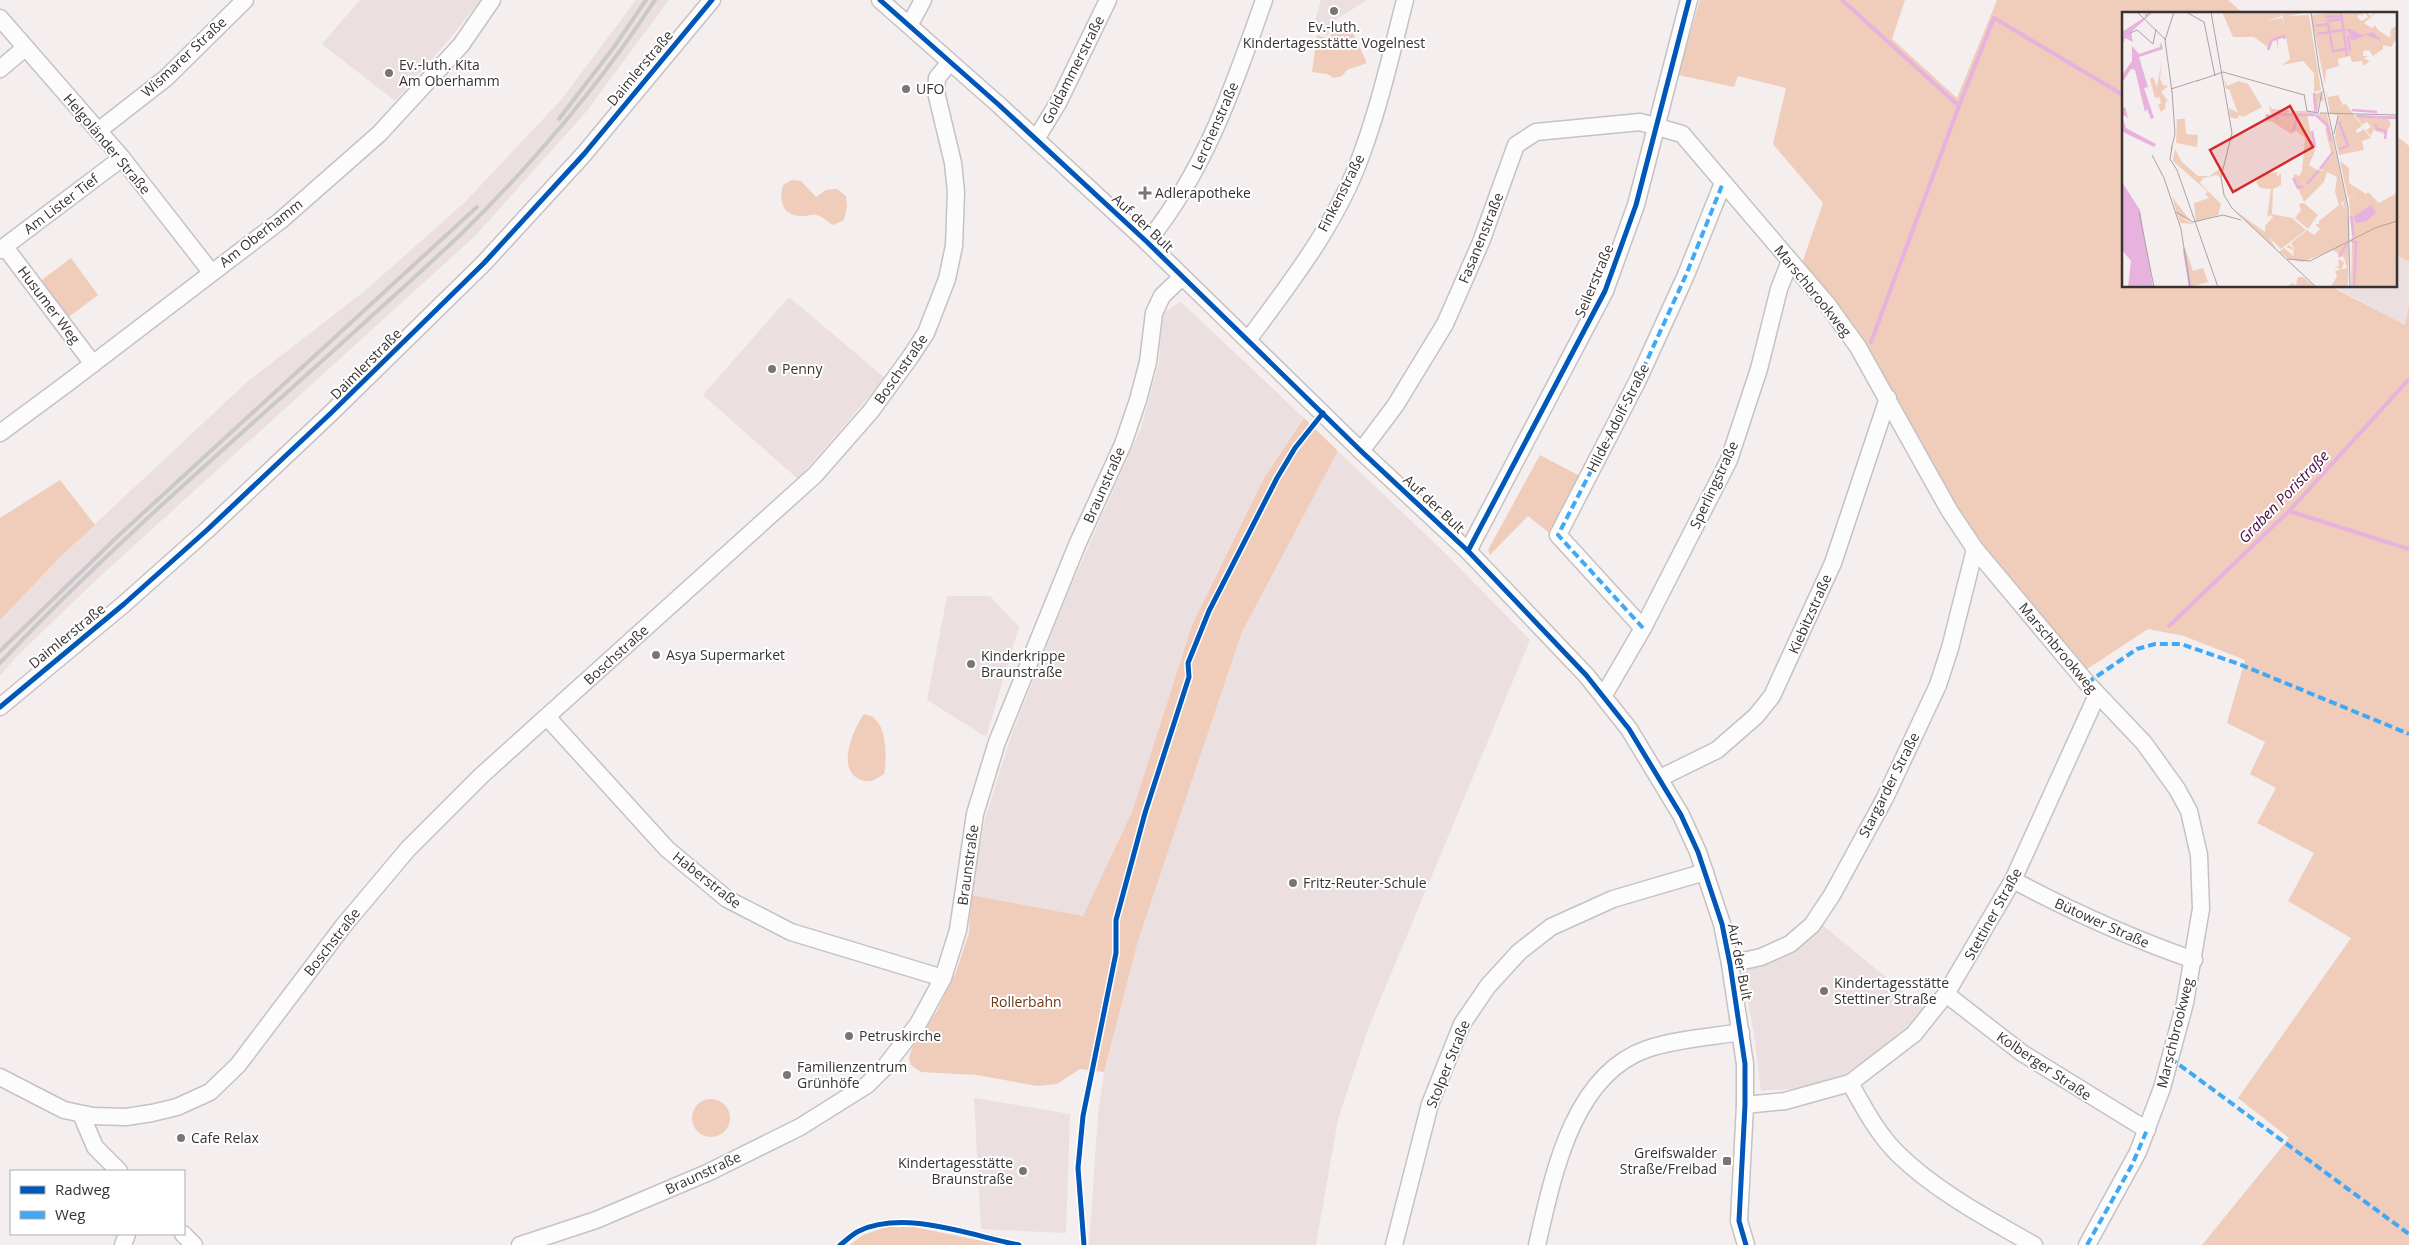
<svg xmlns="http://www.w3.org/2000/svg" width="2409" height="1245" font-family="'Open Sans',sans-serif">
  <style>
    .built { fill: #ebdfe0 }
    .green { fill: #f0cdba }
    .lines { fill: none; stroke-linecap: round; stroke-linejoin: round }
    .stream { stroke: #e8b2de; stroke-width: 4 }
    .minor-casing { stroke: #c6c1c2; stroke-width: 19 }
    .minor { stroke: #fdfcfd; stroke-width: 16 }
    .rail { stroke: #cac9c9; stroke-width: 4 }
    .quiet { stroke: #3fa9f5; stroke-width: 4; stroke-dasharray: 8 4; stroke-linecap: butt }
    .cycleway-casing { stroke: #fff; stroke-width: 8 }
    .cycleway { stroke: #0057b8; stroke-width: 5 }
    .poi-dot { fill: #797475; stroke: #fff; stroke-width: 2 }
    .labels { text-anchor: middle; stroke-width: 4; stroke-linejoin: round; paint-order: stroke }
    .poi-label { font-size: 14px; fill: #373333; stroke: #fff; text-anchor: start }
    .street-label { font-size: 14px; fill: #373333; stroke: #fff }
    .park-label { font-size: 14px; fill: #6b3711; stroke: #fff }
    .water-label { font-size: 15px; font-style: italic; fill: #4b0944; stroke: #fff }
    .inset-river { fill: none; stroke: #e8b2de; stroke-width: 2.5 }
    .inset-road { fill: none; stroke: #a8a3a4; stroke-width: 1 }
    .view { fill: #d62828; fill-opacity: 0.15; stroke: #d62828; stroke-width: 2.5 }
    .inset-edge { fill: none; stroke: #373333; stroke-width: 2.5 }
  </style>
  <rect width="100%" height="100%" fill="#f4eeef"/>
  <g class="built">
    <path d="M360,0H479L480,1L451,37L395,101L322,44Z"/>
    <path d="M636,0H669L586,112L475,236L95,581L15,658L0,676V620L62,555L246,383L367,289L465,202L561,100Z"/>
    <path d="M1321,0H1367L1332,22L1328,36L1312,31Z"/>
    <path d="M2395,254L2409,262V305L2405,325L2336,288L2338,286H2395Z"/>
    <path d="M789,297L885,378L798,479L703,395Z"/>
    <path d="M1181,302L1304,418L1264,478L1192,625L1132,812L1083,916L971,895L985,819L1011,736L1070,588L1141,428L1159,362L1163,313Z"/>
    <path d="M1338,451L1448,556L1530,640L1368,1029L1338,1119L1316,1245H1089L1098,1115L1104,1072L1138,941L1242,632Z"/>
    <path d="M947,596H990L1019,627L986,737L927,700Z"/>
    <path d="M1821,924L1926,1010L1887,1044L1844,1075L1799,1088L1761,1091L1754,1034L1742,972L1789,955L1809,940Z"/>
    <path d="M974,1098L1070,1114L1066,1233L981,1229Z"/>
  </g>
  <g class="green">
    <path d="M1700,0H1905L1892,39L1957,98L1997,0H2228L2244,14H2123V286H2338L2336,289L2405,325L2409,305V1245H2202L2289,1138L2238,1098L2351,938L2288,901L2314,853L2257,823L2276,788L2250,774L2265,742L2227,723L2245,660L2184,636L2148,629L2084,671L1985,552L1801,266L1823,203L1773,144L1786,88L1738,76L1734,87L1678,75Z"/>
    <path d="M1347,20L1367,63L1347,70L1342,76L1334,78L1327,74L1312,72L1317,35L1330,39L1333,27Z"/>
    <path d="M2398,137L2409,146V262L2395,254V144Z"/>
    <path d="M792,180L801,181L816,197L826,190L837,189L846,196L847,207L844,220L833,225C828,222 822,216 816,215C811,214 805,217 800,216C782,215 779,200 783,185Z"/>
    <path d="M71,258L98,295L66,319L39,282Z"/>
    <path d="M1304,418L1338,451L1242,632L1138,941L1104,1072L1080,1069L1057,1084L1037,1086L977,1075L921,1072L911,1065L909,1058L912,1048L937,1011L956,972L969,933L971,895L1083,916L1132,812L1192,625L1264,478Z"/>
    <path d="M1540,455L1580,476L1549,533L1528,516L1490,555L1488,550Z"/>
    <path d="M60,480L95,525L62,555L0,620V518Z"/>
    <path d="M864,714C868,715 873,716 875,719C887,730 887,759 884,774C875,780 869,784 859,779C836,768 854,728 864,714Z"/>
    <circle cx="711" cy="1118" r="19"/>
    <path d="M886,1227H914L1002,1245H850L863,1235Z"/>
  </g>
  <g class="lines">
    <g class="stream">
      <path d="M1842,0L1959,106L1994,18L2123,95"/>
      <path d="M1871,342L1959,106"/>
      <path d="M2289,511L2409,549"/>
      <path d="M2169,626L2289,511L2409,379"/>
    </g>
    <g class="minor-casing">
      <g id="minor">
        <path d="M880,0L999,105L1147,242L1361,451L1468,551L1586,675L1629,729L1681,815L1698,852L1722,924L1730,964L1745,1064V1105L1739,1221L1746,1245"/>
        <path d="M0,18L122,158L211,272"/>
        <path d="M910,24L923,0"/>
        <path d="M0,69L25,48"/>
        <path d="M98,131L166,78L245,0"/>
        <path d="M1036,139L1058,103L1108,0"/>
        <path d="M1147,242C1205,171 1234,86 1264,0"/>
        <path d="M5,247L93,364"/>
        <path d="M0,250L122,158"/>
        <path d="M1248,340C1291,282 1338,222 1362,153C1380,104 1392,51 1405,0"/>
        <path d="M0,433L69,382L280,221L379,134L461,45L492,0"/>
        <path d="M1361,451L1395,406L1445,324L1481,242L1516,145L1536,132L1640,122L1682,134L1827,304L1858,347L1949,510L1975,549L2087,683L2144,743L2177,789L2189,811L2199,855L2201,909L2185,1003L2162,1088L2138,1152L2087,1245"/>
        <path d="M1468,551L1605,291L1636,205L1689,0"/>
        <path d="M1643,628L1558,535L1638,380L1686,275L1723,183"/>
        <path d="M1604,695L1643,628L1729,460L1759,369L1779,289L1790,261"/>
        <path d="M0,707L124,604L207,530L331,413L484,263L584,154L712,0"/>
        <path d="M547,717L667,849L727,899L791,932L943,978"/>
        <path d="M1660,778L1717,750L1756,716L1772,696L1833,563L1888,398"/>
        <path d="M2013,880C2073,912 2130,938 2194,960"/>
        <path d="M1730,964L1761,957L1790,944L1812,925L1832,895L1885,798L1938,685L1950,648L1975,549"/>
        <path d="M1946,994L2022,1053L2147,1130"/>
        <path d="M0,1077L64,1110L93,1116L126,1117L152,1113L177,1107L210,1092L238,1065L344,925L408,849L482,775L815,475L871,411L911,356L926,333L947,279L954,246L956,192L953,163L936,92L937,78L950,62"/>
        <path d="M1850,1083C1864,1108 1877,1133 1897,1153C1934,1190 1988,1219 2034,1245"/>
        <path d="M1745,1105L1785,1101L1850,1083L1914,1034L1946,994L2013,880L2097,695"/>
        <path d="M81,1114L95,1147L119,1171"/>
        <path d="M183,1234L194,1245"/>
        <path d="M123,1245L127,1234"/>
        <path d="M520,1245L596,1220L707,1173L800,1127L867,1085L884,1068L918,1024L943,978L958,930L975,814L997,742L1077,545L1123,444L1138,400L1148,362L1154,313L1162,296L1182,277"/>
        <path d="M1394,1245L1430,1104L1462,1024L1488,986L1519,952L1551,927L1613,899L1705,872"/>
        <path d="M1537,1245C1553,1176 1572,1075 1647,1049C1677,1039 1711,1037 1741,1032"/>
      </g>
    </g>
    <use href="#minor" class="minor"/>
    <g class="rail">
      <path d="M559,119L614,47L646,0"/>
      <path d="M0,651L117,537L477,207"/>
      <path d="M0,663C110,546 234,441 353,333C388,301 423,270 457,238C531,166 599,86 655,0"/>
    </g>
    <g class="quiet">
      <path d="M1643,628L1558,535L1638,380L1686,275L1723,183"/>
      <path d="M2087,683L2137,649L2155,644H2181L2239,664L2409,734"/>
      <path d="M2170,1058L2409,1234"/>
      <path d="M2087,1245L2132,1165L2147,1130"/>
    </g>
    <g class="cycleway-casing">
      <g id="cycleway">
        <path d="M880,0L999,105L1147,242L1361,451L1468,551L1586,675L1629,729L1681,815L1698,852L1722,924L1730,964L1745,1064V1105L1739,1221L1746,1245"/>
        <path d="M1468,551L1605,291L1636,205L1689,0"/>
        <path d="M0,707L124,604L207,530L331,413L484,263L584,154L712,0"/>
        <path d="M840,1245C846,1241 852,1234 859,1231C905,1209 972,1236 1019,1245"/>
        <path d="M1084,1245L1078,1168L1083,1116L1116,953V920L1145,813L1189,677L1188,663L1209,611L1277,478L1295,448L1323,413"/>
      </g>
    </g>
    <use href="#cycleway" class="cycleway"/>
  </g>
  <g class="poi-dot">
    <circle cx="1334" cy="11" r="5"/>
    <circle cx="389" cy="73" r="5"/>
    <circle cx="906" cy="89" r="5"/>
    <path d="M1142.5 185.5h5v5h5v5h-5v5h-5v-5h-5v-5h5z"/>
    <circle cx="772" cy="369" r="5"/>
    <circle cx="656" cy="655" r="5"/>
    <circle cx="971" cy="664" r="5"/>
    <circle cx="1293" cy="883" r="5"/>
    <circle cx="1824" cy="991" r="5"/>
    <circle cx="849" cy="1036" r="5"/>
    <circle cx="787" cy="1075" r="5"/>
    <circle cx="181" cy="1138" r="5"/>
    <rect x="1722" y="1156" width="10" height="10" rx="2.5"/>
    <circle cx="1023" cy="1171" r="5"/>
  </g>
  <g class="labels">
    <g class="poi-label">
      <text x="1334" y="32" text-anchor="middle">Ev.-luth.<tspan x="1334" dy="16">Kindertagesstätte Vogelnest</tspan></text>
      <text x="399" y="70">Ev.-luth. Kita<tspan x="399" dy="16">Am Oberhamm</tspan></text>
      <text x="916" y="94">UFO</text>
      <text x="1155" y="198">Adlerapotheke</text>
      <text x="782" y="374">Penny</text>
      <text x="666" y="660">Asya Supermarket</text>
      <text x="981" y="661">Kinderkrippe<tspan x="981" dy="16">Braunstraße</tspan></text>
      <text x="1303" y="888">Fritz-Reuter-Schule</text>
      <text x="1834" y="988">Kindertagesstätte<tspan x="1834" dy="16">Stettiner Straße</tspan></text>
      <text x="859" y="1041">Petruskirche</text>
      <text x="797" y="1072">Familienzentrum<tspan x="797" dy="16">Grünhöfe</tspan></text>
      <text x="191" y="1143">Cafe Relax</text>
      <text x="1717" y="1158" text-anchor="end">Greifswalder<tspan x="1717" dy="16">Straße/Freibad</tspan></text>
      <text x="1013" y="1168" text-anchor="end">Kindertagesstätte<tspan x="1013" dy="16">Braunstraße</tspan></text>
    </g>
    <g class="street-label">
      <text transform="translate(184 57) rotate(-43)" y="5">Wismarer Straße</text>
      <text transform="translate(640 68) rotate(-50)" y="5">Daimlerstraße</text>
      <text transform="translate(1073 70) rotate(-63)" y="5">Goldammerstraße</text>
      <text transform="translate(1215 126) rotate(-66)" y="5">Lerchenstraße</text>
      <text transform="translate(107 144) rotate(50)" y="5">Helgoländer Straße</text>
      <text transform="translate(1341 193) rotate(-63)" y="5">Finkenstraße</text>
      <text transform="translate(61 204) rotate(-37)" y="5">Am Lister Tief</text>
      <text transform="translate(1143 223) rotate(43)" y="5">Auf der Bult</text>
      <text transform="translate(261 233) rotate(-38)" y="5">Am Oberhamm</text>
      <text transform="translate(1481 238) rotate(-68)" y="5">Fasanenstraße</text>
      <text transform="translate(1594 281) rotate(-67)" y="5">Seilerstraße</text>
      <text transform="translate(1813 291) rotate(51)" y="5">Marschbrookweg</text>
      <text transform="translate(49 305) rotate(53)" y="5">Husumer Weg</text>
      <text transform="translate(366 364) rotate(-45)" y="5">Daimlerstraße</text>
      <text transform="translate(901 369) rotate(-55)" y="5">Boschstraße</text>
      <text transform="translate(1618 418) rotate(-63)" y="5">Hilde-Adolf-Straße</text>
      <text transform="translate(1104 485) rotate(-66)" y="5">Braunstraße</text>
      <text transform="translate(1714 485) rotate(-65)" y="5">Sperlingstraße</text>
      <text transform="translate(1434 504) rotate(43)" y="5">Auf der Bult</text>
      <text transform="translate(1810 614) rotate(-66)" y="5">Kiebitzstraße</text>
      <text transform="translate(67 636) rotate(-39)" y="5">Daimlerstraße</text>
      <text transform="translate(2058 648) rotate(50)" y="5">Marschbrookweg</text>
      <text transform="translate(616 655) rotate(-42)" y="5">Boschstraße</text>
      <text transform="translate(1889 785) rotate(-63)" y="5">Stargarder Straße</text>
      <text transform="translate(968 865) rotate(-82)" y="5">Braunstraße</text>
      <text transform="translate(707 880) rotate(38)" y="5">Haberstraße</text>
      <text transform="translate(1993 914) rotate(-61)" y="5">Stettiner Straße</text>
      <text transform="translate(2102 923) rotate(24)" y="5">Bütower Straße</text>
      <text transform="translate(332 942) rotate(-52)" y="5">Boschstraße</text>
      <text transform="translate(1740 962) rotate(79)" y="5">Auf der Bult</text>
      <text transform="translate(2175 1033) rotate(-76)" y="5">Marschbrookweg</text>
      <text transform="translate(1448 1064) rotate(-68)" y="5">Stolper Straße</text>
      <text transform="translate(2044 1066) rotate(34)" y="5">Kolberger Straße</text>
      <text transform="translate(703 1173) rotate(-25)" y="5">Braunstraße</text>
    </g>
    <g class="park-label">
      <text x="1026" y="1007">Rollerbahn</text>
    </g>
    <g class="water-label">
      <text transform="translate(2284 497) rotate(-46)" y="5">Graben Poristraße</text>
    </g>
  </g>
  <g transform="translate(2122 12)">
    <rect width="275" height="275" fill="#f4eeef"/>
    <path d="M100,0H159L160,4L145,9L160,6L162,14L160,0H187L166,4L187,3L199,78L192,80V61L181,49L160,53L168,47L164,25L156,27V37L154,28L150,29L147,36L132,25H111ZM212,0H240L241,5L238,2L235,5L239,9L247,5L242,0H250L245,1L248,4L255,0L242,11L250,16L253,13L256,18L268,26L269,17L274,14L275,26L269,35L261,33V37L251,44L247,38L241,39V44H246L242,47L248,49L241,54L240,49L230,50L228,44L216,47L217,54L204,58L203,73L189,3ZM40,48L38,67L41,73L46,74L39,80L47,90L44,89L43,97L39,100L36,93L39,91L37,85L33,86L28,67L31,65L35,75ZM102,66L105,74L117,69L126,72L140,95L121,105L117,103L115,107L108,105L107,96L116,101L107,77H104ZM204,78L206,85L216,83L221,93L224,92L240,114L234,118L235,121L242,117L249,126L240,129L242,138L217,143L213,126L216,104L208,101ZM200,80L202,89L197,88L195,100L188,101L205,102L215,146L224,188L219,191L223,197L221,191L224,188L227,216L226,275H209L215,264L213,259L219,257L213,255L217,254L216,247L222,250L220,257L225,256L222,246L211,238L180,250L167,247L157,240L162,236L172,244L171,238L164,235L167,233L173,238L169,231L185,218L192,223L198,217L193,212H197V209L217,193L213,180L215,165L205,160L202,170L182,190L176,176L182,173L175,175L172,167V162L177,164L180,159L183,126L174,119L169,122L149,109L145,110L143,103L149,104L147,93L150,97L167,98L168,103L170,99H192L191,82ZM197,102V107L206,116L203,117L210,144L199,157L204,160L198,158L191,166L196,159L187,153L193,139L185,104ZM234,104H275V105H265L269,112L263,122L251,118L249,124L244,118L249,115L245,110L240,113ZM55,107H63L64,122L76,123L75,135L54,131ZM53,137L60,150L76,164H88L101,154L98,165L94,163L81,166L78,171L99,192L96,203L74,210L72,191L87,186L83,182L86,180L51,149ZM218,149L227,156V171L244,182L246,180L257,191L275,181V275H229L230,227L227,186L237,178L226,186ZM155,160V165L159,161V173L151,177L150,202L170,206L184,218L159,237L147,225L155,238L112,198L143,220V214L151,205L149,203L145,205L149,177L138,176L134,170L141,162ZM50,185L68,208L60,206L72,212L58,211ZM182,191L196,203L186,217L173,206L179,198L177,192ZM62,233L71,259L81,256L86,270L69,275ZM176,265H181L193,275H165L170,271L174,273Z" fill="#f0cdba" fill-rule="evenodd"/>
    <path d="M31,0L9,20L11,30L3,26L0,35V20L23,5V2ZM222,17H228L240,23L251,20L260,29L244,23L230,29L226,19ZM39,30L41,37L17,45L26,75L22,76L32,106L29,107L25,97L23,100L13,58L9,57L0,71V63L10,49V34L17,42L38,35ZM3,95L6,106L2,103L1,107L4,116L34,132L32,135L1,120L0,96ZM0,170L18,198L31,275H6L9,249L0,238ZM249,193L254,200L245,209L234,211L231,205Z" fill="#e8b2de"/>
    <path class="inset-river" d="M219,0L225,44M203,5L219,4M204,9L220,7M194,14L206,12L211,39L224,37M195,22L221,18M226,24L228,39M146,38L150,28L162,24L163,27M192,81L194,99M230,98L255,100M144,103L155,106L154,102L171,103M194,103L205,113L209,129M234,104L275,106M253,112L255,117L264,119L263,127M171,119L176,103H193M190,119L193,135M217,137L226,134L217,110M198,157L211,140M171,166L176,176L181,174M185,172L197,158M229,204L232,225M229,229L234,230L233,255M62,237L68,274M217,245L225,231M232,275L233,256"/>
    <path class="inset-road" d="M15,0L44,28M64,0L82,10L93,64M89,0L110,121L99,165L102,183L110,196L194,275M189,0L197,57L226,195L228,275M8,21L15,18L31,32L34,17M75,69L101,60L182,83M49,77L77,68M50,80L43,28L52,0M182,82L185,99L196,101M196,101L200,79M198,101L275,103M212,122L216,104M50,135L48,147L55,158L96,275M49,138L53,122L50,79M30,143L42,166L59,217L68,275M17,200L32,275M54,200L71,210L101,203L119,208M165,247L188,249L253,216L275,209"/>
    <path class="view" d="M168,94L191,135L111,180L88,138Z"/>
    <rect width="275" height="275" class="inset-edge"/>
  </g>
  <rect x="10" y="1170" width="175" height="65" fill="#ffffff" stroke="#afadad"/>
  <rect x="20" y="1186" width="25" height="8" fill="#0057b8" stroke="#afadad"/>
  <text x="55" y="1195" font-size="15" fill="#373333">Radweg</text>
  <rect x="20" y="1211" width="25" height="8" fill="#3fa9f5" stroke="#afadad"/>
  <text x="55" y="1220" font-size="15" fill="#373333">Weg</text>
</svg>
